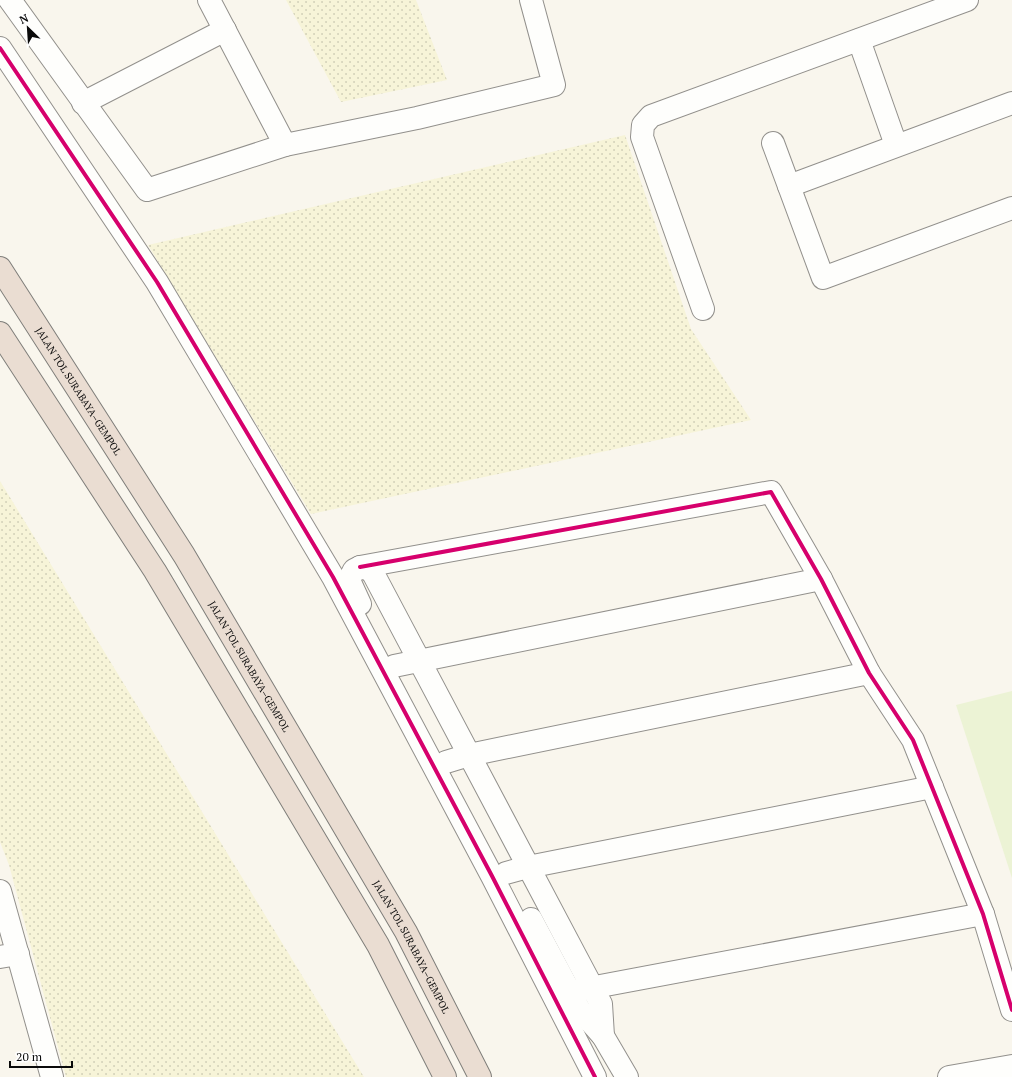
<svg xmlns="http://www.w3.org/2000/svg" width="1012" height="1077" font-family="'PT Serif',serif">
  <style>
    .farmland { fill: url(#farmland-dots) }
    .pitch { fill: #ecf3d5 }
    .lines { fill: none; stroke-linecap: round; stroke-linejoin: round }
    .minor-casing { stroke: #92908c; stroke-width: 24 }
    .highway-casing { stroke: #7f7e7a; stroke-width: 24 }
    .minor { stroke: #fefefc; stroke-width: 22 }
    .highway { stroke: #eaddd2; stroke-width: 22 }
    .cycleway-casing { stroke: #fff; stroke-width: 6 }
    .cycleway { stroke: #d6006c; stroke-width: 4 }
    .labels { text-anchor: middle; stroke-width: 4; stroke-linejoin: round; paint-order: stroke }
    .street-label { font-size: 10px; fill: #0a0a0a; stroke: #fff }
  </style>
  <defs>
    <pattern id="farmland-dots" width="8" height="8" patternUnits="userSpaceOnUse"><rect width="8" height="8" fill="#f7f4d8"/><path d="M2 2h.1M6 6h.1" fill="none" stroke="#d2d0b8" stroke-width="1.8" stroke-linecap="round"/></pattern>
  </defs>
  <rect width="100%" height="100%" fill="#f9f6ed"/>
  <g class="farmland">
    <path d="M286,0H416L447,80L341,102Z"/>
    <path d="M625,135L691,329L751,420L311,514L148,245Z"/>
    <path d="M0,481L364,1077H66L9,865L0,842Z"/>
  </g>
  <path class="pitch" d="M1012,691V878L956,705Z"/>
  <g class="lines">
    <g class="minor-casing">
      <g id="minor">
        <path d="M10,0L147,190L285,145L209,0"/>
        <path d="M859,40L896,145"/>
        <path d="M0,48L157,282L333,577L492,876L595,1077"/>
        <path d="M83,103L225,30"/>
        <path d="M773,143L823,278L1012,208"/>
        <path d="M285,145L417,118L554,85L531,0"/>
        <path d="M789,186L1012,103"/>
        <path d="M703,309L642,137L643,125L651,116L967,0"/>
        <path d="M360,567L771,492L821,579L869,673L913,740L983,914L1012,1010"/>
        <path d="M360,604L349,580L354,570L360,567L370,570L374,575L601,1004L603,1036"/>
        <path d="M394,666L821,579"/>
        <path d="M446,762L469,755L869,673"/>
        <path d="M506,873L528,867L932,787"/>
        <path d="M0,891L52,1077"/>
        <path d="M531,919L579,1009L603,1036L627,1077"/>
        <path d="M0,957L18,954"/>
        <path d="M579,990L983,914"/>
        <path d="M949,1077L1012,1066"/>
      </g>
    </g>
    <g class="highway-casing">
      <g id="highway">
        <path id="s1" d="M0,268L184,555L406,932L480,1077"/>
        <path d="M0,333L155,571L378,945L445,1077"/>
      </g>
    </g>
    <use href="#minor" class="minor"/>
    <use href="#highway" class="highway"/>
    <g class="cycleway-casing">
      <g id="cycleway">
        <path d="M0,48L157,282L333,577L492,876L595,1077"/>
        <path d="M360,567L771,492L821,579L869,673L913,740L983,914L1012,1010"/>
      </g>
    </g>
    <use href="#cycleway" class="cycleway"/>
  </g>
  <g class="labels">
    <g class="street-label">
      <text dy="4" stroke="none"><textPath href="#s1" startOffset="146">JALAN TOL SURABAYA–GEMPOL</textPath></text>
      <text dy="4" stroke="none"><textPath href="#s1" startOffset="470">JALAN TOL SURABAYA–GEMPOL</textPath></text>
      <text dy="4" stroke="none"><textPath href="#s1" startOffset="794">JALAN TOL SURABAYA–GEMPOL</textPath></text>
    </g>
  </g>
  <g transform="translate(28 28) rotate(335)" stroke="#ffffff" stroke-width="3" paint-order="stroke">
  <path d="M0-3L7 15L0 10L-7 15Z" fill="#0a0a0a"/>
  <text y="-6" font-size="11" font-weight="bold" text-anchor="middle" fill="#0a0a0a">N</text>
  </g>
  <path d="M10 1061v6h62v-6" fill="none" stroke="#0a0a0a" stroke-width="2"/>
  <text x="16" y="1061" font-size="12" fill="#0a0a0a" stroke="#ffffff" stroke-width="3" paint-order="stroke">20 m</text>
</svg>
